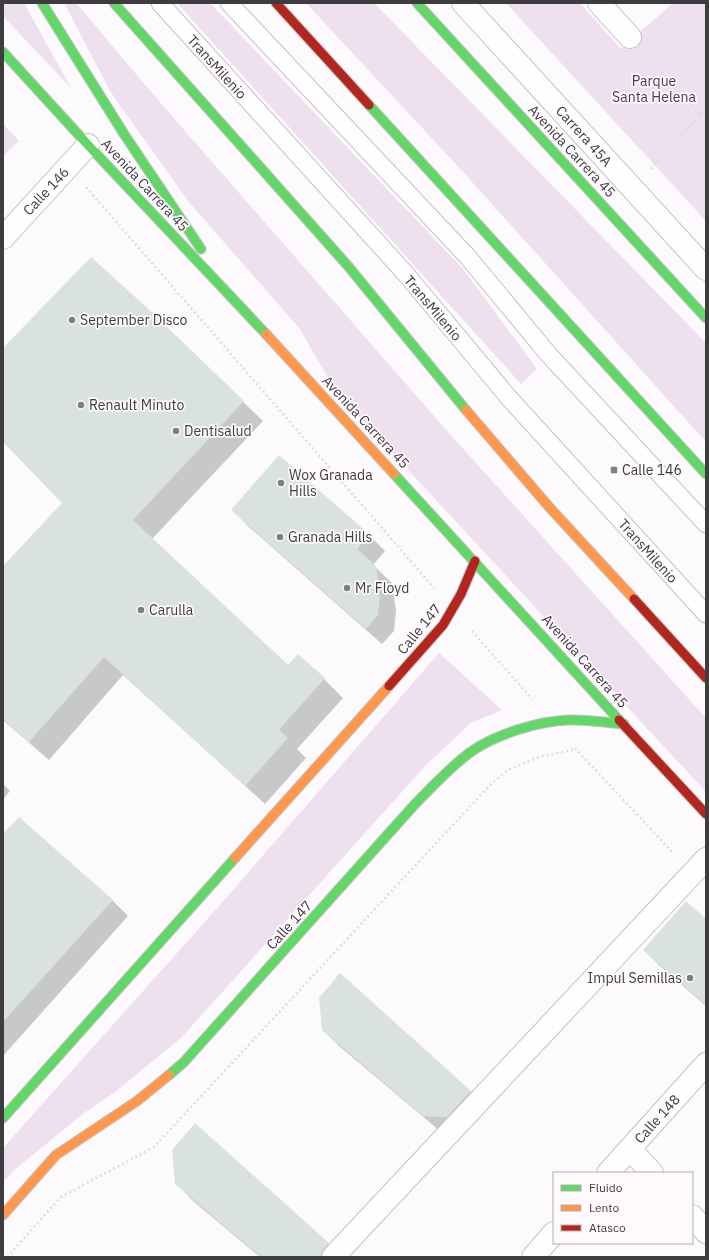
<svg xmlns="http://www.w3.org/2000/svg" width="709" height="1260" font-family="'IBM Plex Sans',sans-serif">
  <style>
    .green { fill: #eee0ef }
    .shadow { fill: #0003 }
    .building { fill: #dae2df }
    .lines { fill: none; stroke-linecap: round; stroke-linejoin: round }
    .lane-casing { stroke: #c4c3c4; stroke-width: 19 }
    .street-casing { stroke: #c4c3c4; stroke-width: 24 }
    .fast-casing { stroke: #c4c3c4; stroke-width: 11 }
    .slow-casing { stroke: #c4c3c4; stroke-width: 11 }
    .jam-casing { stroke: #c4c3c4; stroke-width: 11 }
    .path { stroke: #dfdedf; stroke-width: 2.5; stroke-dasharray: 2 3; stroke-linecap: butt }
    .lane { stroke: #fffeff; stroke-width: 17 }
    .street { stroke: #fffeff; stroke-width: 22 }
    .fast { stroke: #63d668; stroke-width: 9 }
    .slow { stroke: #ff974d; stroke-width: 9 }
    .jam { stroke: #b3261e; stroke-width: 9 }
    .poi-dot { fill: #807e80; stroke: #fdf9fd; stroke-width: 1.5 }
    .labels { text-anchor: middle; stroke-width: 3.5; stroke-linejoin: round; paint-order: stroke }
    .street-label { font-size: 14px; fill: #3e3c3e; stroke: #fdf9fd }
    .park-label { font-size: 14px; fill: #572f5a; stroke: #fdf9fd }
    .poi-label { font-size: 14px; fill: #3e3c3e; stroke: #fdf9fd; text-anchor: start }
  </style>
  <rect width="100%" height="100%" fill="#fcfafc"/>
  <g class="green">
    <path d="M3,3H24L71,88L3,16Z"/>
    <path d="M64,3H76L158,100L448,432L706,718V792L336,392L300,329L188,201L110,91Z"/>
    <path d="M177,3H210L463,269L537,369L521,384Z"/>
    <path d="M306,3H374L706,343V442L464,173Z"/>
    <path d="M506,3H580L621,49L673,3H706V221Z"/>
    <path d="M3,124L19,141L3,156Z"/>
    <path d="M439,653L502,710L471,723L425,766L181,1038L115,1092L84,1113L13,1171L3,1182V1148L219,906Z"/>
  </g>
  <g class="shadow">
    <path d="M142,305L263,421L152,539L289,666L324,679L343,698L297,749L306,758L265,804L123,675L49,760L3,720V590L63,503L3,440V350Z"/>
    <path d="M233,510L369,535L385,551L373,565L392,583L396,610L394,631L382,644L248,526Z"/>
    <path d="M3,784L10,791L3,799Z"/>
    <path d="M3,836L112,900L128,916L3,1056Z"/>
    <path d="M706,920V1006L660,966L644,950Z"/>
    <path d="M340,975L471,1092L487,1108L440,1131L339,1046L323,1030Z"/>
    <path d="M176,1183L328,1244L341,1257H260L192,1200Z"/>
  </g>
  <g class="building">
    <path d="M91,257L143,304L244,401L133,520L288,665L298,654L325,678L279,730L288,738L245,786L104,657L29,742L3,719V566L62,503L3,442V348Z"/>
    <path d="M279,455L370,535L357,549L376,566L380,593L378,615L366,629L231,510Z"/>
    <path d="M19,817L113,900L3,1022V834Z"/>
    <path d="M686,901L706,919V1005L643,950Z"/>
    <path d="M340,973L471,1091L447,1117L423,1116L322,1030L319,998Z"/>
    <path d="M195,1123L329,1243L324,1249L321,1254V1257H261L175,1184L172,1150Z"/>
  </g>
  <g class="lines">
    <g class="lane-casing">
      <g id="lane">
        <path d="M160,3L405,273L509,398L706,614"/>
        <path d="M229,3L467,256L549,355L706,524"/>
      </g>
    </g>
    <g class="street-casing">
      <g id="street">
        <path d="M463,3L706,269"/>
        <path d="M599,3L630,37"/>
        <path d="M3,238L88,145"/>
        <path d="M630,1149L652,1173"/>
        <path d="M608,1173L706,1064"/>
        <path d="M692,1216L706,1232"/>
        <path d="M333,1257L706,859"/>
        <path d="M533,1257L554,1233"/>
      </g>
    </g>
    <g class="fast-casing">
      <g id="fast">
        <path d="M42,3L124,134L201,249"/>
        <path d="M114,3L348,266L466,410"/>
        <path d="M417,3L706,318"/>
        <path d="M3,52L88,145L266,334"/>
        <path d="M369,105L706,474"/>
        <path d="M394,474L619,720"/>
        <path d="M169,1075L184,1062L416,803C434,785 451,766 472,751C497,734 538,721 569,720C588,719 606,723 624,724"/>
        <path d="M3,1118L235,858"/>
      </g>
    </g>
    <g class="slow-casing">
      <g id="slow">
        <path d="M266,334L394,474"/>
        <path d="M466,410L550,508L634,599"/>
        <path d="M235,858L389,686"/>
        <path d="M3,1215L56,1155L137,1101L169,1075"/>
      </g>
    </g>
    <g class="jam-casing">
      <g id="jam">
        <path d="M276,3L369,105"/>
        <path d="M634,599L706,678"/>
        <path d="M389,686L443,625L461,594L475,561"/>
        <path d="M619,720L706,814"/>
      </g>
    </g>
    <g class="path">
      <path d="M648,57L700,115"/>
      <path d="M651,169L706,109"/>
      <path d="M86,187L434,588"/>
      <path d="M472,631L532,699"/>
      <path d="M575,748L674,854"/>
      <path d="M7,1257L61,1197L154,1147L491,784L508,770L539,757L576,749"/>
    </g>
    <use href="#lane" class="lane"/>
    <use href="#street" class="street"/>
    <use href="#fast" class="fast"/>
    <use href="#slow" class="slow"/>
    <use href="#jam" class="jam"/>
  </g>
  <g class="poi-dot">
    <circle cx="72" cy="320" r="4"/>
    <circle cx="81" cy="405" r="4"/>
    <circle cx="176" cy="431" r="4"/>
    <rect x="610" y="466" width="8" height="8" rx="2"/>
    <circle cx="281" cy="483" r="4"/>
    <circle cx="280" cy="537" r="4"/>
    <circle cx="347" cy="588" r="4"/>
    <circle cx="141" cy="610" r="4"/>
    <circle cx="690" cy="978" r="4"/>
  </g>
  <g class="labels">
    <g class="street-label">
      <text transform="translate(217 67) rotate(48)" y="5">TransMilenio</text>
      <text transform="translate(584 136) rotate(48)" y="5">Carrera 45A</text>
      <text transform="translate(572 151) rotate(47)" y="5">Avenida Carrera 45</text>
      <text transform="translate(145 185) rotate(47)" y="5">Avenida Carrera 45</text>
      <text transform="translate(46 191) rotate(-47)" y="5">Calle 146</text>
      <text transform="translate(433 308) rotate(50)" y="5">TransMilenio</text>
      <text transform="translate(366 422) rotate(47)" y="5">Avenida Carrera 45</text>
      <text transform="translate(648 551) rotate(48)" y="5">TransMilenio</text>
      <text transform="translate(419 629) rotate(-51)" y="5">Calle 147</text>
      <text transform="translate(585 661) rotate(48)" y="5">Avenida Carrera 45</text>
      <text transform="translate(289 925) rotate(-48)" y="5">Calle 147</text>
      <text transform="translate(657 1119) rotate(-48)" y="5">Calle 148</text>
    </g>
    <g class="park-label">
      <text x="654" y="86">Parque<tspan x="654" dy="16">Santa Helena</tspan></text>
    </g>
    <g class="poi-label">
      <text x="80" y="325">September Disco</text>
      <text x="89" y="410">Renault Minuto</text>
      <text x="184" y="436">Dentisalud</text>
      <text x="622" y="475">Calle 146</text>
      <text x="289" y="480">Wox Granada<tspan x="289" dy="16">Hills</tspan></text>
      <text x="288" y="542">Granada Hills</text>
      <text x="355" y="593">Mr Floyd</text>
      <text x="149" y="615">Carulla</text>
      <text x="682" y="983" text-anchor="end">Impul Semillas</text>
    </g>
  </g>
  <rect width="709" height="1260" fill="none" stroke="#3e3c3e" stroke-width="8"/>
  <rect x="553" y="1172" width="140" height="72" fill="#fdf9fd" stroke="#b1adb1"/>
  <rect x="561" y="1185" width="20" height="6" fill="#63d668" stroke="#b1adb1"/>
  <text x="589" y="1192" font-size="12" fill="#3e3c3e">Fluido</text>
  <rect x="561" y="1205" width="20" height="6" fill="#ff974d" stroke="#b1adb1"/>
  <text x="589" y="1212" font-size="12" fill="#3e3c3e">Lento</text>
  <rect x="561" y="1225" width="20" height="6" fill="#b3261e" stroke="#b1adb1"/>
  <text x="589" y="1232" font-size="12" fill="#3e3c3e">Atasco</text>
</svg>
